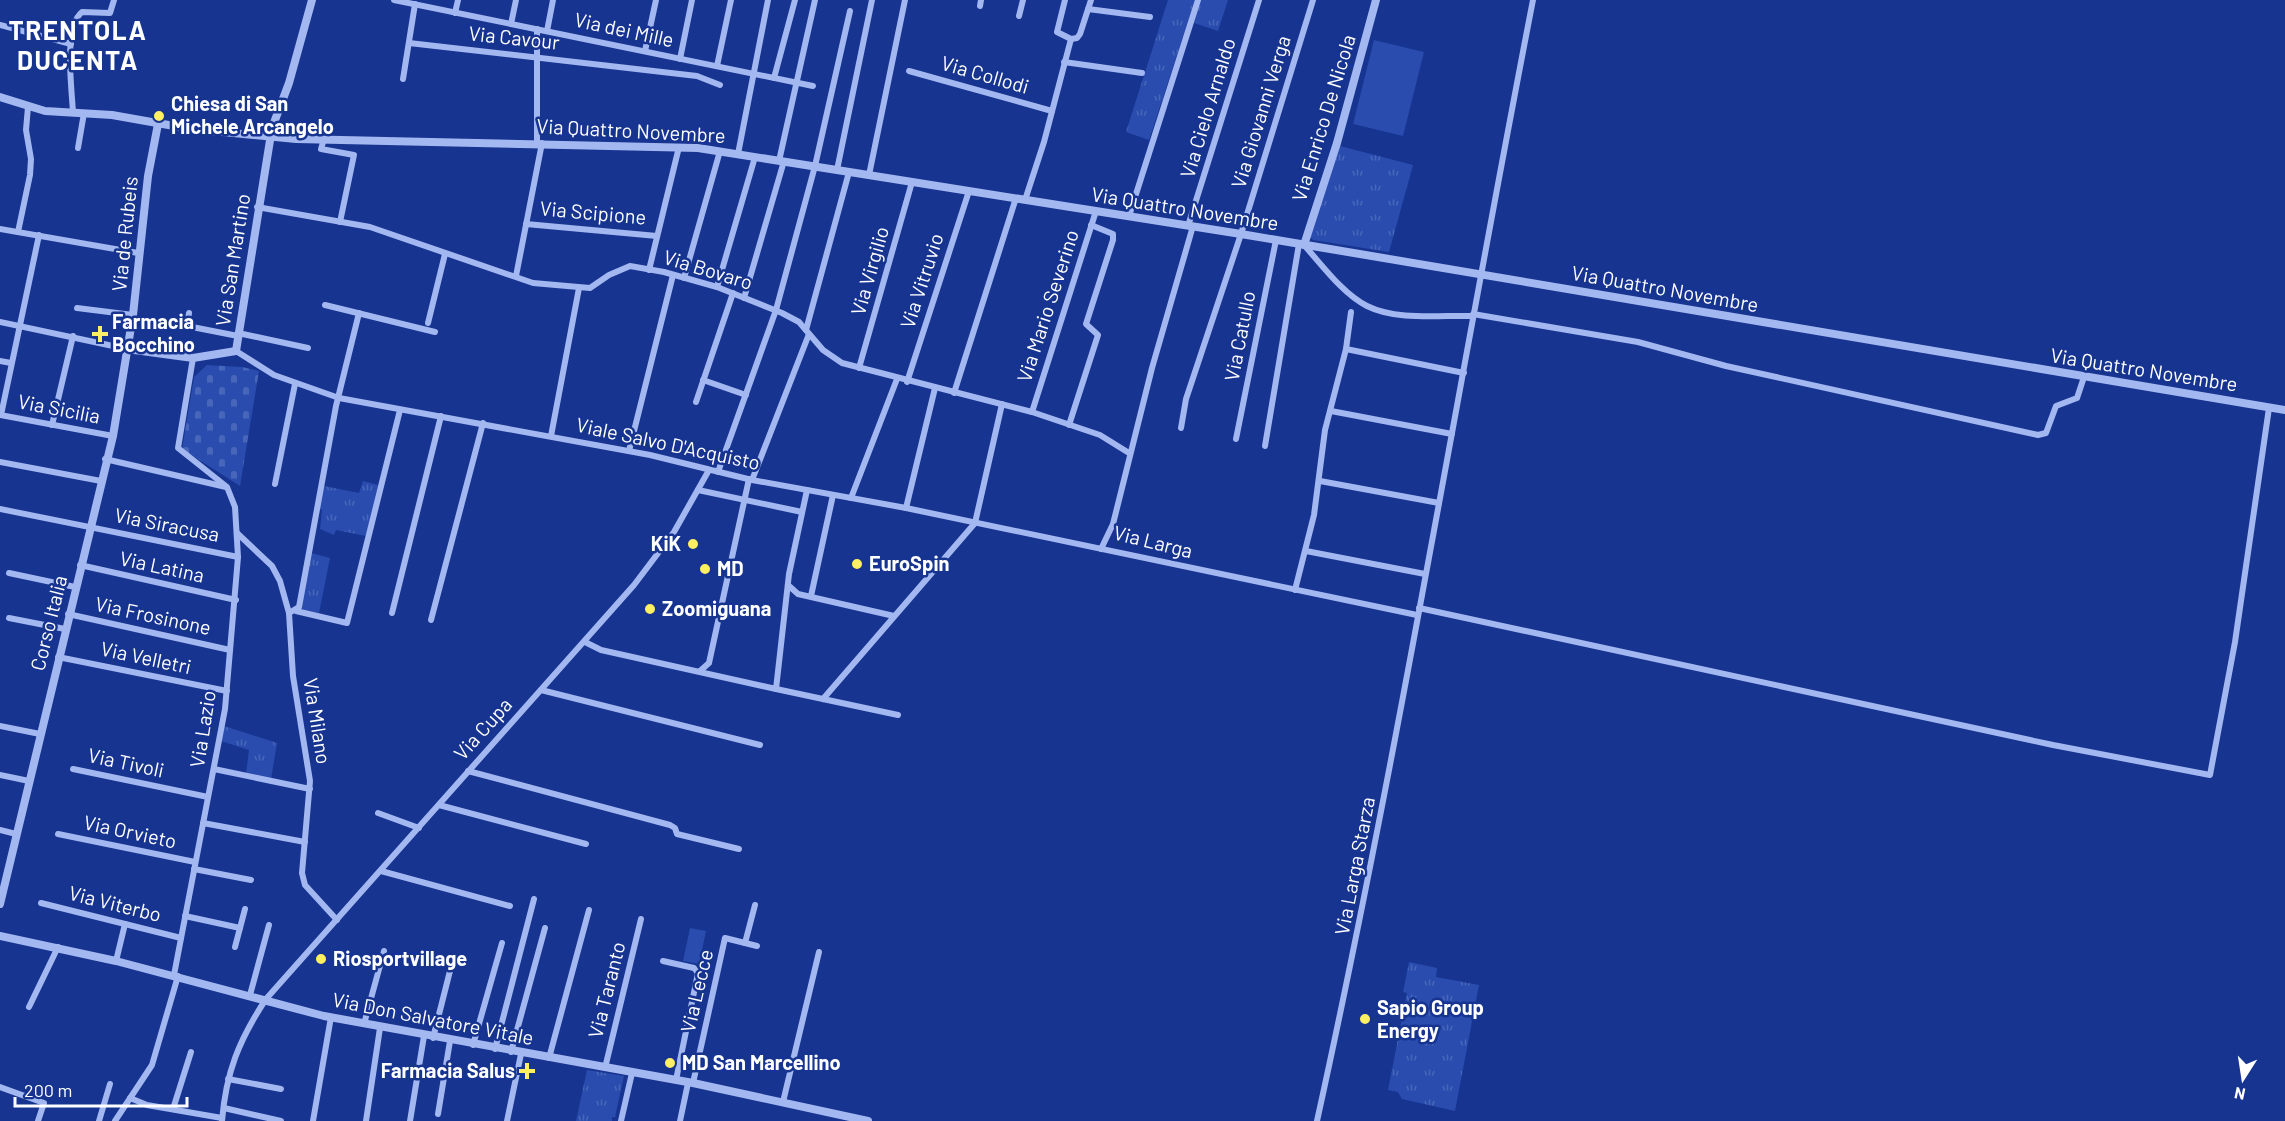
<svg xmlns="http://www.w3.org/2000/svg" width="2285" height="1121" font-family="Barlow,sans-serif">
  <style>
    .grass { fill: url(#grass-tufts) }
    .cemetery { fill: url(#cemetery-stones) }
    .park { fill: #294cae }
    .lines { fill: none; stroke-linecap: round; stroke-linejoin: round }
    .minor { stroke: #a3b7f0; stroke-width: 6 }
    .tertiary { stroke: #a3b7f0; stroke-width: 8 }
    .poi-dot { fill: #ffef62; stroke: #163490; stroke-width: 2 }
    .labels { text-anchor: middle; stroke-width: 5; stroke-linejoin: round; paint-order: stroke }
    .street-label { font-size: 20px; fill: #fff; stroke: #163490 }
    .poi-label { font-size: 20px; font-weight: bold; fill: #fff; stroke: #163490; text-anchor: start }
    .district-label { font-size: 26px; font-weight: bold; letter-spacing: 1.5px; fill: #fff; stroke: #163490 }
  </style>
  <defs>
    <pattern id="grass-tufts" width="24" height="20" patternUnits="userSpaceOnUse" patternTransform="scale(1.5)"><rect width="24" height="20" fill="#294cae"/><path d="M3 7l-1-3M5 7V3M7 7l1-3M15 17l-1-3M17 17v-4M19 17l1-3" fill="none" stroke="#4967ba"/></pattern>
    <pattern id="cemetery-stones" width="16" height="16" patternUnits="userSpaceOnUse" patternTransform="scale(1.5)"><rect width="16" height="16" fill="#294cae"/><path d="M2 7V4a2 2 0 0 1 4 0v3zM10 15v-3a2 2 0 0 1 4 0v3z" fill="#4967ba"/></pattern>
  </defs>
  <rect width="100%" height="100%" fill="#163490"/>
  <g class="grass">
    <path d="M1168,0H1195L1149,140L1126,132Z"/>
    <path d="M1201,0H1228L1218,31L1194,23Z"/>
    <path d="M1340,146L1413,165L1389,252L1313,240L1310,237Z"/>
    <path d="M363,481L378,485L366,536L336,530L334,535L320,529L322,510L319,509L324,486L359,493Z"/>
    <path d="M311,553L330,558L319,613L301,609Z"/>
    <path d="M224,726L277,743L271,779L246,774L249,750L221,741Z"/>
    <path d="M1409,962L1437,968L1436,977L1479,985L1455,1111L1402,1099L1398,1092L1388,1090L1407,993L1403,992Z"/>
    <path d="M587,1070L624,1076L615,1117H612V1121H576Z"/>
  </g>
  <path class="cemetery" d="M207,365L242,367L259,371L240,486L182,449L194,377Z"/>
  <g class="park">
    <path d="M1374,40L1424,52L1403,136L1353,124Z"/>
    <path d="M690,928L706,931L699,964L683,961Z"/>
  </g>
  <g class="lines">
    <g class="minor">
      <path d="M394,0L813,86"/>
      <path d="M1065,0L1057,32L1071,39"/>
      <path d="M980,6L981,0"/>
      <path d="M1088,9L1150,17"/>
      <path d="M455,13L458,0"/>
      <path d="M1019,16L1023,0"/>
      <path d="M511,24L516,0"/>
      <path d="M0,25L71,44"/>
      <path d="M547,31L553,0"/>
      <path d="M1071,39L1077,38L1080,34L1091,0"/>
      <path d="M409,43L697,76L720,85"/>
      <path d="M645,51L656,0"/>
      <path d="M680,59L692,0"/>
      <path d="M1064,62L1142,73"/>
      <path d="M717,66L731,0"/>
      <path d="M909,71L1052,111"/>
      <path d="M774,78L795,0"/>
      <path d="M403,79L415,4"/>
      <path d="M73,113C72,90 63,27 82,12L110,13L114,0"/>
      <path d="M324,139L321,149L354,155L340,222"/>
      <path d="M537,143V29"/>
      <path d="M78,148L84,113"/>
      <path d="M738,154L768,0"/>
      <path d="M779,161L815,0"/>
      <path d="M837,170L872,0"/>
      <path d="M869,175L905,0"/>
      <path d="M1025,200L1044,142L1071,39"/>
      <path d="M257,207L370,227L533,283L590,288L609,275L630,266L664,272L717,287L782,313L799,322L823,350L842,363L1032,412L1100,435L1129,453"/>
      <path d="M1129,216L1198,0"/>
      <path d="M526,224L657,236"/>
      <path d="M1188,226L1259,0"/>
      <path d="M0,229L138,253"/>
      <path d="M18,232L30,175L31,159L26,130L28,107"/>
      <path d="M1304,245C1322,265 1343,294 1367,306C1397,321 1440,315 1473,316"/>
      <path d="M649,270L679,147"/>
      <path d="M516,276L542,143"/>
      <path d="M684,278L720,151"/>
      <path d="M717,287L755,157"/>
      <path d="M744,298L784,161"/>
      <path d="M325,305L435,332"/>
      <path d="M77,308L133,315"/>
      <path d="M189,313L187,326L238,336"/>
      <path d="M1473,314L1638,342L1726,366L2038,435L2046,433L2056,406L2077,398L2084,377"/>
      <path d="M0,322L127,349"/>
      <path d="M428,323L445,254"/>
      <path d="M806,330L849,172"/>
      <path d="M238,333L308,348"/>
      <path d="M1346,349L1464,373"/>
      <path d="M236,351L274,375L339,398L650,455L752,480L906,508L1417,615"/>
      <path d="M0,361L11,363"/>
      <path d="M859,368L912,182"/>
      <path d="M703,380L746,395"/>
      <path d="M907,382L969,191"/>
      <path d="M954,393L1016,198"/>
      <path d="M696,402L733,293"/>
      <path d="M1331,411L1452,434"/>
      <path d="M1032,412L1096,211"/>
      <path d="M0,415L113,436"/>
      <path d="M1,415L39,235"/>
      <path d="M52,425L73,336"/>
      <path d="M1069,425L1098,335L1086,324L1113,240V234L1091,225"/>
      <path d="M1181,428L1186,399L1241,234L1313,0"/>
      <path d="M551,436L579,288"/>
      <path d="M1236,439L1276,240"/>
      <path d="M1265,446L1299,244"/>
      <path d="M629,451L673,275"/>
      <path d="M105,459L226,487"/>
      <path d="M0,462L101,481"/>
      <path d="M718,472L776,310L815,166L850,11"/>
      <path d="M752,480L809,334"/>
      <path d="M1320,481L1439,503"/>
      <path d="M275,484L295,384"/>
      <path d="M698,490L802,512"/>
      <path d="M851,498L897,379"/>
      <path d="M906,508L935,388"/>
      <path d="M0,509L238,557"/>
      <path d="M237,533L272,566L280,581L289,613L293,676L310,781L302,873L305,885L337,920"/>
      <path d="M1101,549L1113,524L1152,368L1193,226"/>
      <path d="M1306,551L1425,574"/>
      <path d="M80,565L236,600"/>
      <path d="M9,573L75,587"/>
      <path d="M788,585L798,594L894,616"/>
      <path d="M1295,590L1314,515L1325,430L1346,349L1351,312"/>
      <path d="M811,596L833,495"/>
      <path d="M1419,608L2053,745L2210,775L2235,642L2269,408"/>
      <path d="M296,611L347,623L400,410"/>
      <path d="M289,613L299,607L336,406L359,313"/>
      <path d="M392,613L441,416"/>
      <path d="M68,614L230,650"/>
      <path d="M9,618L65,629"/>
      <path d="M431,620L483,423"/>
      <path d="M585,642L601,650L776,689L789,574L807,490"/>
      <path d="M58,657L227,691"/>
      <path d="M700,671L709,663L749,479"/>
      <path d="M776,689L898,715"/>
      <path d="M541,690L760,745"/>
      <path d="M823,699L975,523L1002,404"/>
      <path d="M0,726L40,734"/>
      <path d="M73,769L208,797"/>
      <path d="M214,769L310,789"/>
      <path d="M468,771L670,825L675,828L677,834L739,849"/>
      <path d="M0,775L29,781"/>
      <path d="M439,805L586,844"/>
      <path d="M378,813L419,828"/>
      <path d="M203,823L305,842"/>
      <path d="M0,830L16,834"/>
      <path d="M58,834L195,862"/>
      <path d="M194,869L251,880"/>
      <path d="M381,871L510,906"/>
      <path d="M41,903L181,938"/>
      <path d="M185,916L240,928"/>
      <path d="M745,943L755,905"/>
      <path d="M235,947L245,909"/>
      <path d="M116,961L125,924"/>
      <path d="M663,961L694,968L698,973L676,1080"/>
      <path d="M174,975L225,709L238,557L235,507L227,487L178,448L193,358"/>
      <path d="M250,995L269,925"/>
      <path d="M29,1007L58,947"/>
      <path d="M364,1024L384,951"/>
      <path d="M433,1038L452,963"/>
      <path d="M473,1045L502,943"/>
      <path d="M495,1049L534,899"/>
      <path d="M511,1052L545,928"/>
      <path d="M549,1058L589,910"/>
      <path d="M605,1068L641,919"/>
      <path d="M228,1079L281,1089"/>
      <path d="M693,1083L725,938L757,946"/>
      <path d="M0,1087L44,1103L38,1121"/>
      <path d="M130,1098L147,1105L222,1118"/>
      <path d="M783,1102L819,952"/>
      <path d="M224,1108L281,1121"/>
      <path d="M173,1109L191,1052"/>
      <path d="M438,1114L450,1041"/>
      <path d="M99,1121L110,1084"/>
      <path d="M115,1121L152,1065L178,976"/>
      <path d="M222,1121C226,1072 239,1040 266,999L634,585L674,532L709,470"/>
      <path d="M313,1121L331,1017"/>
      <path d="M366,1121L380,1028"/>
      <path d="M410,1121L424,1036"/>
      <path d="M507,1121L521,1054"/>
      <path d="M621,1121L632,1073"/>
      <path d="M680,1121L688,1083"/>
      <path d="M1317,1121C1399,749 1460,374 1533,0"/>
    </g>
    <g class="tertiary">
      <path d="M0,97L45,111L112,115L191,129L296,139L698,148L1241,234L2285,410"/>
      <path d="M1304,245L1337,143L1376,0"/>
      <path d="M127,349L193,358L236,351L272,128L289,83L312,0"/>
      <path d="M0,904L113,436L133,315L148,176L158,124"/>
      <path d="M0,936L116,961L324,1016L693,1083L868,1121"/>
    </g>
  </g>
  <g class="poi-dot">
    <circle cx="159" cy="116" r="6"/>
    <path d="M97 325h6v6h6v6h-6v6h-6v-6h-6v-6h6z"/>
    <circle cx="693" cy="544" r="6"/>
    <circle cx="857" cy="564" r="6"/>
    <circle cx="705" cy="569" r="6"/>
    <circle cx="650" cy="609" r="6"/>
    <circle cx="321" cy="959" r="6"/>
    <circle cx="1365" cy="1019" r="6"/>
    <circle cx="670" cy="1063" r="6"/>
    <path d="M524 1062h6v6h6v6h-6v6h-6v-6h-6v-6h6z"/>
  </g>
  <g class="labels">
    <g class="street-label">
      <text transform="translate(624 30) rotate(12)" y="7">Via dei Mille</text>
      <text transform="translate(514 38) rotate(6)" y="7">Via Cavour</text>
      <text transform="translate(985 75) rotate(16)" y="7">Via Collodi</text>
      <text transform="translate(1208 108) rotate(-73)" y="7">Via Cielo Arnaldo</text>
      <text transform="translate(1261 112) rotate(-73)" y="7">Via Giovanni Verga</text>
      <text transform="translate(1324 118) rotate(-73)" y="7">Via Enrico De Nicola</text>
      <text transform="translate(631 131) rotate(3)" y="7">Via Quattro Novembre</text>
      <text transform="translate(1185 209) rotate(9)" y="7">Via Quattro Novembre</text>
      <text transform="translate(593 213) rotate(5)" y="7">Via Scipione</text>
      <text transform="translate(125 234) rotate(-84)" y="7">Via de Rubeis</text>
      <text transform="translate(233 260) rotate(-81)" y="7">Via San Martino</text>
      <text transform="translate(708 270) rotate(17)" y="7">Via Bovaro</text>
      <text transform="translate(870 271) rotate(-74)" y="7">Via Virgilio</text>
      <text transform="translate(922 281) rotate(-72)" y="7">Via Vitruvio</text>
      <text transform="translate(1665 289) rotate(10)" y="7">Via Quattro Novembre</text>
      <text transform="translate(1048 306) rotate(-72)" y="7">Via Mario Severino</text>
      <text transform="translate(1240 336) rotate(-79)" y="7">Via Catullo</text>
      <text transform="translate(2144 370) rotate(9)" y="7">Via Quattro Novembre</text>
      <text transform="translate(59 409) rotate(11)" y="7">Via Sicilia</text>
      <text transform="translate(668 444) rotate(12)" y="7">Viale Salvo D'Acquisto</text>
      <text transform="translate(167 525) rotate(11)" y="7">Via Siracusa</text>
      <text transform="translate(1153 542) rotate(14)" y="7">Via Larga</text>
      <text transform="translate(162 567) rotate(12)" y="7">Via Latina</text>
      <text transform="translate(153 616) rotate(12)" y="7">Via Frosinone</text>
      <text transform="translate(49 623) rotate(-76)" y="7">Corso Italia</text>
      <text transform="translate(146 658) rotate(12)" y="7">Via Velletri</text>
      <text transform="translate(317 721) rotate(81)" y="7">Via Milano</text>
      <text transform="translate(203 729) rotate(-81)" y="7">Via Lazio</text>
      <text transform="translate(483 729) rotate(-48)" y="7">Via Cupa</text>
      <text transform="translate(126 763) rotate(12)" y="7">Via Tivoli</text>
      <text transform="translate(130 832) rotate(12)" y="7">Via Orvieto</text>
      <text transform="translate(1355 866) rotate(-79)" y="7">Via Larga Starza</text>
      <text transform="translate(115 904) rotate(14)" y="7">Via Viterbo</text>
      <text transform="translate(607 990) rotate(-76)" y="7">Via Taranto</text>
      <text transform="translate(697 991) rotate(-77)" y="7">Via Lecce</text>
      <text transform="translate(433 1019) rotate(11)" y="7">Via Don Salvatore Vitale</text>
    </g>
    <g class="poi-label">
      <text x="171" y="111">Chiesa di San<tspan x="171" dy="23">Michele Arcangelo</tspan></text>
      <text x="112" y="329">Farmacia<tspan x="112" dy="23">Bocchino</tspan></text>
      <text x="681" y="551" text-anchor="end">KiK</text>
      <text x="869" y="571">EuroSpin</text>
      <text x="717" y="576">MD</text>
      <text x="662" y="616">Zoomiguana</text>
      <text x="333" y="966">Riosportvillage</text>
      <text x="1377" y="1015">Sapio Group<tspan x="1377" dy="23">Energy</tspan></text>
      <text x="682" y="1070">MD San Marcellino</text>
      <text x="515" y="1078" text-anchor="end">Farmacia Salus</text>
    </g>
    <g class="district-label">
      <text x="78" y="40">TRENTOLA<tspan x="78" dy="30">DUCENTA</tspan></text>
    </g>
  </g>
  <g transform="translate(2243 1079) rotate(192)" stroke="#163490" stroke-width="4.5" paint-order="stroke">
  <path d="M0-4.5L10 22L0 15L-10 22Z" fill="#ffffff"/>
  <text y="-9" font-size="16" font-weight="bold" text-anchor="middle" fill="#ffffff">N</text>
  </g>
  <path d="M15 1097v9h172v-9" fill="none" stroke="#ffffff" stroke-width="3"/>
  <text x="24" y="1097" font-size="18" fill="#ffffff" stroke="#163490" stroke-width="4.5" paint-order="stroke">200 m</text>
</svg>
